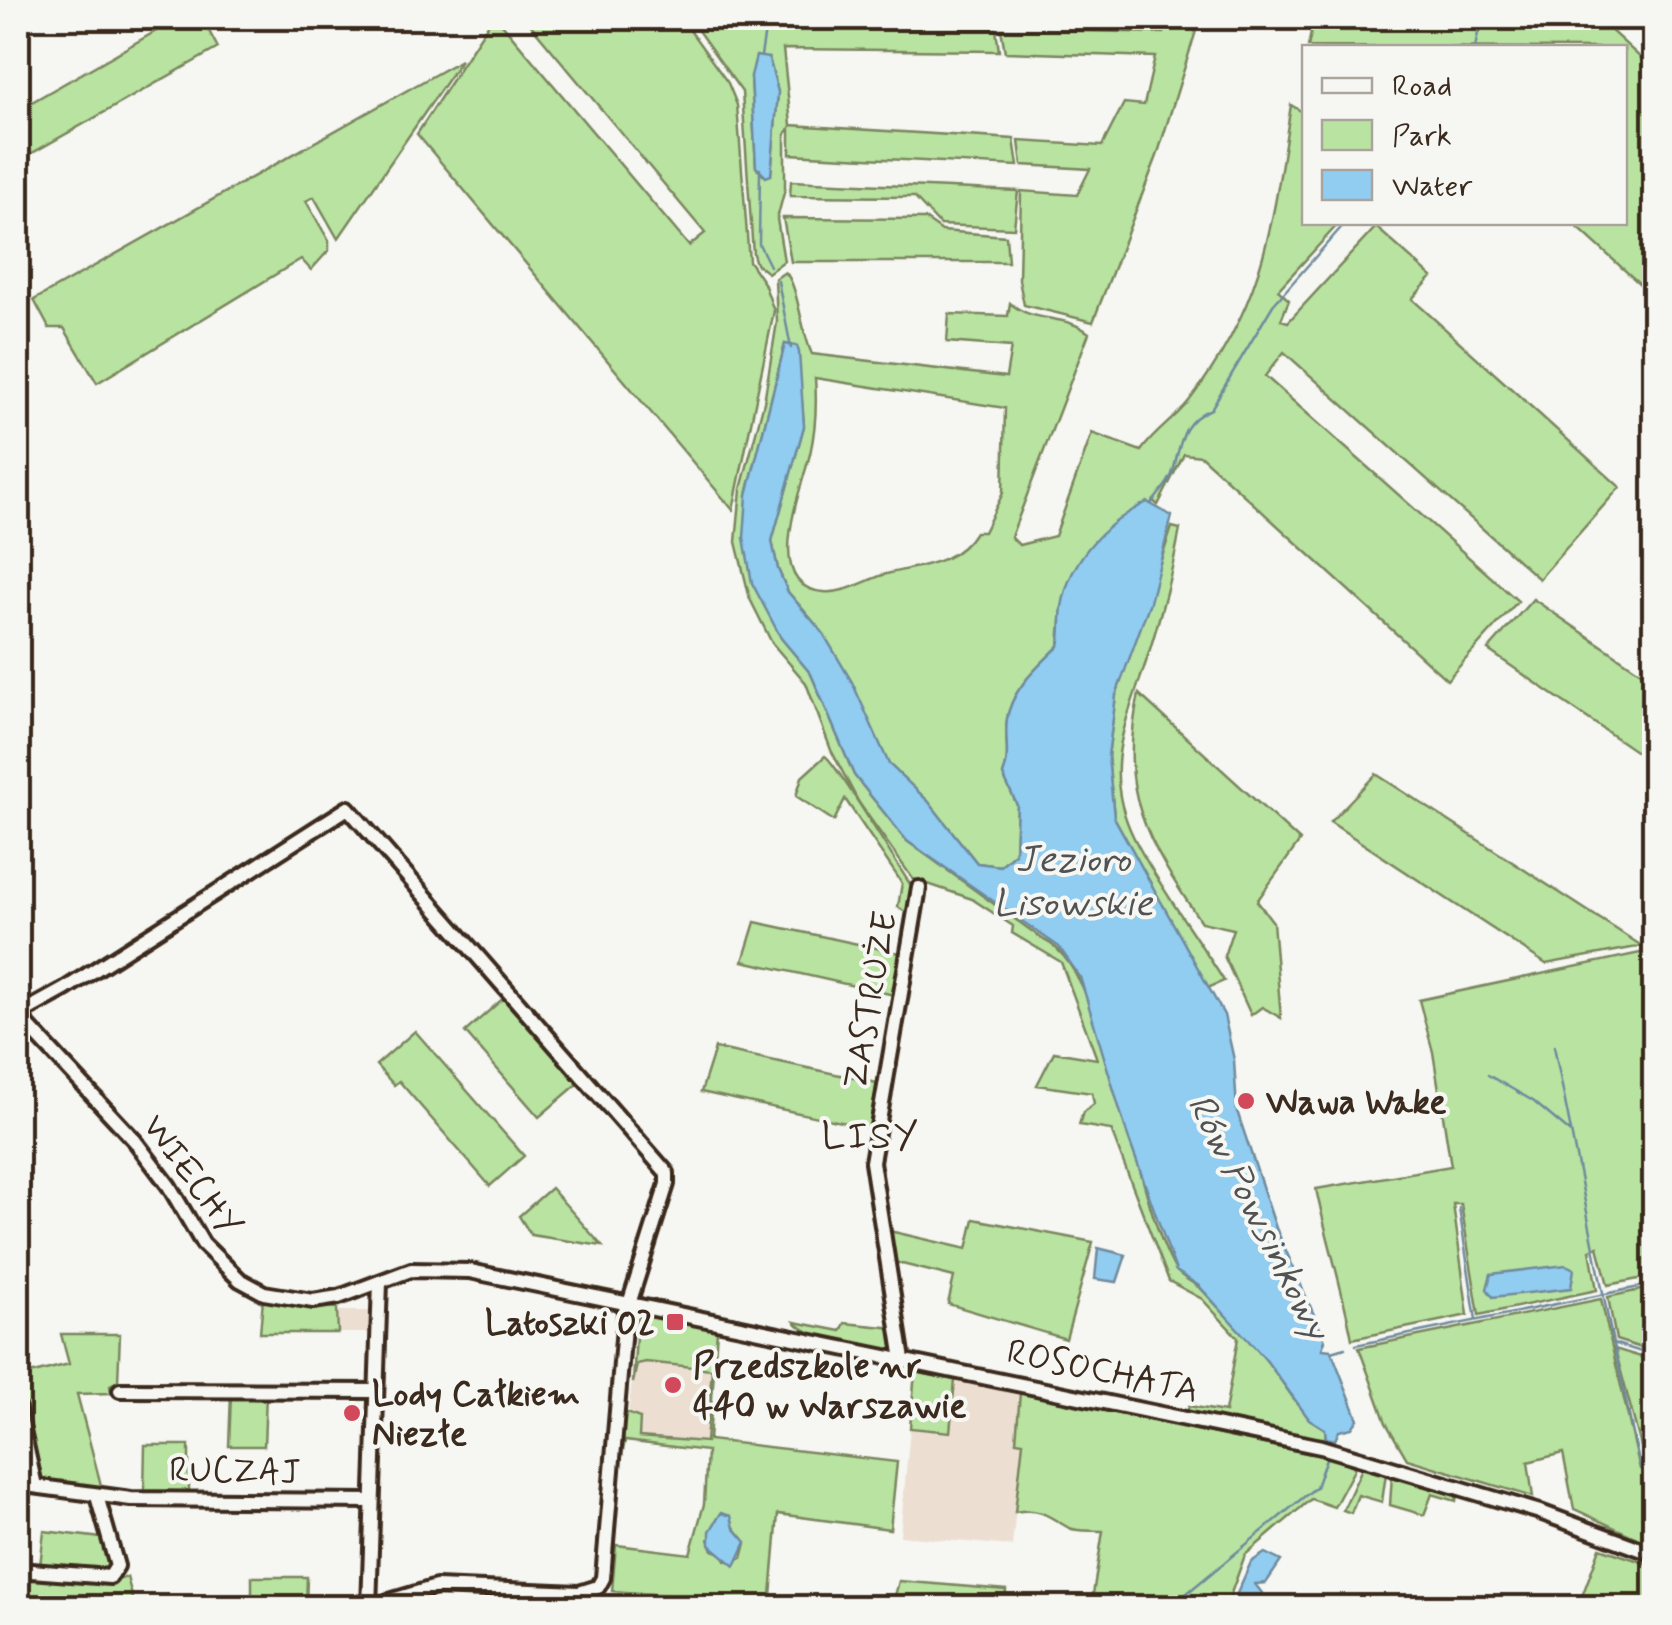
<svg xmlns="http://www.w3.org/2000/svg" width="1672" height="1625" font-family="Mynerve,sans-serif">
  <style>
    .built { fill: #ecdfd2 }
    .green { fill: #b9e3a0; stroke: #7a865f; stroke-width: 2.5; fill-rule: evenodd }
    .water { fill: #91ccf1; stroke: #6f8b9d; stroke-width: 2.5 }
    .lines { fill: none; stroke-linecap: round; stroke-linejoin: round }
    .stream { stroke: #6f8b9d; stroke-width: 2.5 }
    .minor-casing { stroke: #3b2a1e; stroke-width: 20 }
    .minor { stroke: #f6f6f2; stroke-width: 12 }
    .poi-dot { fill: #d1495b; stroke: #f6f6f2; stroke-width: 4 }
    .labels { text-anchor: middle; stroke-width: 8; stroke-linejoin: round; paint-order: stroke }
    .street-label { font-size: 35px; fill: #3b2a1e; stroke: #f6f6f2 }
    .poi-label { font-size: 35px; font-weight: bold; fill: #3b2a1e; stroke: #f6f6f2; text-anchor: start }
    .water-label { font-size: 38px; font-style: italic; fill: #505253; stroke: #f6f6f2 }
    .neighbourhood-label { font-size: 38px; letter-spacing: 2.5px; fill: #3b2a1e; stroke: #f6f6f2 }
  </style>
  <rect width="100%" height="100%" fill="#f6f6f2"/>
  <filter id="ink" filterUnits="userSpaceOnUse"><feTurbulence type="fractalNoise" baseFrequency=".01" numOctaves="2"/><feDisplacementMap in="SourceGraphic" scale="20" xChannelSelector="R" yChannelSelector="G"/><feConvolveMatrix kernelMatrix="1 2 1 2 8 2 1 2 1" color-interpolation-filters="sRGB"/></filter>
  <g filter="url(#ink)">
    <g class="built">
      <path d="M339,1311H371V1333H338Z"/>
      <path d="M639,1320L717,1335L708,1451L625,1441Z"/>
      <path d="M955,1380L1020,1393L1016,1440L1023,1441L1012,1546L900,1536L910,1428L949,1432Z"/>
    </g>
    <g class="green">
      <path d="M179,18H202L218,48L18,161V110Z"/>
      <path d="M492,18H497L689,246L705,233L525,18H681L728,83L737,105L749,261L764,283L774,311L733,510L417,134Z"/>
      <path d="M689,18H785L787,30L996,29L999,51L783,49L791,125L1014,139L1018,166L790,154V128L785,135V189L777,219L784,261L768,273L756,264L753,254L742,92ZM769,58L778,92L771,175H763L756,167L751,76Z"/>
      <path d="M1169,18H1200L1157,156L1093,322L1024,305L1019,280L1021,191L1077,195L1090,169L1022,165L1019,141L1102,146L1124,103L1144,105L1155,57L1005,52L1001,29L1164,33Z"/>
      <path d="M1314,18H1621L1607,27L1654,70V297L1573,223L1624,222V48L1308,47Z"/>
      <path d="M461,60L338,239L314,197L306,201L329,241V250L311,270L301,259L97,383L64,328H49L34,300Z"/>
      <path d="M1291,105L1304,113V222L1339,223L1278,290L1289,300L1281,320L1288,322L1376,227L1432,277L1412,299L1620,487L1539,579L1284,352L1265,376L1518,601L1447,680L1201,456L1184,454L1158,505L1153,501L1062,608L1059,646C1038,667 1012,688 1007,719C1004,738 1011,757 1003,775L1017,805L1015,853L1000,866L977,863L928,801L888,764L823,633L788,592L778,569L772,541L804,426L797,346L785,344L747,495L781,638L811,674L854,775L907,841L1044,940C1108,968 1134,1200 1175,1269C1181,1278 1196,1283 1204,1292C1225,1315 1247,1336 1266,1360C1286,1384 1298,1413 1325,1429L1326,1438H1306L1187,1412L1189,1406L1225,1412L1238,1338L1202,1299L1169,1281L1111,1130L1079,1125L1083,1112L1094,1104L1092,1093L1037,1085L1054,1052L1097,1059L1061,962L1012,933L1013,926L972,899L913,879L859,803L831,750L806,683L772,643L750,599L736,542L741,489L764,402L777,322L775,279L785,272C798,284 801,332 812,354L1006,377L1011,347L947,342L949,314L1008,316L1010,303C1034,324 1064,313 1089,333L1011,537L1019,545L1055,536L1092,433L1141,451C1155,431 1175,419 1189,401C1266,301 1272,225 1291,105ZM815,378L1005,408L1003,493L984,532H975C955,566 918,565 883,575C864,581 844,594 824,592C760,588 802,488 810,454C816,428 817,405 815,378Z"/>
      <path d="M791,181L1018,191L1014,228L940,225L914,197L790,196Z"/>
      <path d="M783,218L925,219L942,231L1006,236L1008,262H791Z"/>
      <path d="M1172,527L1180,529C1172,573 1160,618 1146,662C1125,725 1101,771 1134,838C1156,882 1197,937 1224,981L1208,988L1114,817L1108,756L1116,695Z"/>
      <path d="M1533,599L1654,681V764L1488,650Z"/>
      <path d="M1139,694L1300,841L1257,901L1273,922L1281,1018L1262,1007L1251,1015L1224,956L1233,929L1201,922C1147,842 1117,792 1139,694Z"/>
      <path d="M825,756C836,762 899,869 914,890L908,914L898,907L902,883L845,799L834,821L796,796L802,777Z"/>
      <path d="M1376,774L1642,946L1546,964L1330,822Z"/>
      <path d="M755,922L900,953L894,995L743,961Z"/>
      <path d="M1654,950V1276L1608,1285L1598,1247L1590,1250L1597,1290L1479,1315L1461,1204H1453L1468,1315L1352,1339C1342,1287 1327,1240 1316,1189L1451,1166L1433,1052L1419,1000Z"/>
      <path d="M507,995L581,1081L539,1117L465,1032Z"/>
      <path d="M415,1031L524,1156L490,1186L399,1081L394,1085L376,1065Z"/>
      <path d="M715,1048L877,1083L869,1128L701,1092Z"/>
      <path d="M551,1188L602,1246L531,1235L519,1216Z"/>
      <path d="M974,1219L1093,1242L1066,1339L948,1304L954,1277L890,1261L885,1230L967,1249Z"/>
      <path d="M1654,1287V1352L1616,1340L1608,1297Z"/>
      <path d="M263,1299L337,1308L338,1333H260Z"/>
      <path d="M1601,1299L1640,1469H1647L1615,1349L1654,1361V1546L1574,1509L1563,1453L1528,1462L1533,1497L1407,1459L1386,1423L1359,1348Z"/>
      <path d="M643,1315L717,1330L709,1440L897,1462L890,1529L778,1514L770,1607H744L736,1600L612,1591L616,1545L690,1554L704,1504L707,1451L625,1441L619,1469L621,1420L627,1413L640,1418L639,1437L706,1442L712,1369L646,1362L637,1364L633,1383L637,1319ZM731,1523L746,1543L742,1558L726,1561L724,1554L713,1550L709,1539Z"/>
      <path d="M795,1322L841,1331L845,1323L895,1328L898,1346C881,1359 809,1339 795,1322Z"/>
      <path d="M61,1334H120L118,1381L110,1385L111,1393L77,1394L102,1489L52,1483L42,1477L18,1377L69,1364Z"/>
      <path d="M915,1372L955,1380L950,1432L910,1428Z"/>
      <path d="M1020,1393L1321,1456L1354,1464V1470L1334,1507L1311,1499L1245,1555L1226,1607H1091L1103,1531C1093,1530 1078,1532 1069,1528C1049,1517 1041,1507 1015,1512L1023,1442L1016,1441Z"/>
      <path d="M231,1394H266L264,1446H229Z"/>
      <path d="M145,1445H189V1494H144Z"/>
      <path d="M1363,1466L1386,1473L1382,1502L1358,1495L1351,1513L1343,1510Z"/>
      <path d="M1392,1475L1457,1494L1456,1501L1432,1494L1424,1515L1390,1505Z"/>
      <path d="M44,1531L101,1538L109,1561L107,1571L40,1566Z"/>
      <path d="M1600,1548L1654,1566V1607H1578Z"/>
      <path d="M18,1575L113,1585V1581L127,1577L135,1607H18Z"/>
      <path d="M252,1577H307L306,1607H252Z"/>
      <path d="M899,1581L1006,1590L1005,1607H892Z"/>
      <path d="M611,1597L676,1603V1607H585L583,1601Z"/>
    </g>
    <g class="water">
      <path d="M756,56L769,58L778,92L771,175L766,177L756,167L751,76Z"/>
      <path d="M785,344L797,346L799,352L804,426L772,541L778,569L788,592L823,633L852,682L889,764L928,801L977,863L1000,866L1015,853L1017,805L1003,775C1011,756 1004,738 1007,719C1012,688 1038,667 1059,646C1062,633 1060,620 1062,607C1070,557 1105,524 1147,502L1172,516L1150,602L1116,695L1108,756L1114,817L1224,1015L1234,1060L1237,1111L1276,1228L1325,1340L1322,1349L1331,1350L1358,1419L1352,1428L1339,1431L1335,1440L1326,1438L1325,1429L1309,1419L1266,1360L1199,1286L1176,1271L1128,1137L1080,977L1059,947L907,841L854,775L811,674L781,638L752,583L744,538L747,495Z"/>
      <path d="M1098,1248L1126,1255L1117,1282L1095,1279Z"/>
      <path d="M1566,1265L1574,1269L1571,1288L1493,1297L1487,1289L1491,1274Z"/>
      <path d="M721,1513L731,1516L734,1528L746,1542L735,1566L710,1545V1531Z"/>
      <path d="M1265,1553L1281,1561L1266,1583L1255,1584L1262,1593L1259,1607H1231L1251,1562Z"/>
    </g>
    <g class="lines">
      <g class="stream">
        <path d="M1475,48L1481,18"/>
        <path d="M761,56L767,18"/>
        <path d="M760,169L759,244L770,266"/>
        <path d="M778,281L791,348"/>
        <path d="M1152,503C1159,493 1171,482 1174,468C1181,441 1182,421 1211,409L1273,305L1346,222"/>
        <path d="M1554,1046L1613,1343L1654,1356"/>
        <path d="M1488,1075L1533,1101L1570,1132"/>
        <path d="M1459,1208L1476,1320"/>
        <path d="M1614,1344L1640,1467L1654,1476"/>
        <path d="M1356,1345L1654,1284"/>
        <path d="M1332,1352L1345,1348"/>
        <path d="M1169,1608L1316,1487L1328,1453"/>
      </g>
      <g class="minor-casing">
        <g id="minor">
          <path d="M18,1015L135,1141L169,1186L203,1244L240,1280L264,1293L313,1301L339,1297L411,1270L470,1271L1321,1447L1540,1512L1654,1554"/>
          <path d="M18,1015L65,989L348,808L667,1173V1184L629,1304"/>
          <path d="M903,1360L872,1162L919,888"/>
          <path d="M120,1390L376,1391"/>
          <path d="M18,1408L35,1486"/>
          <path d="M18,1484L131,1499L372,1501"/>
          <path d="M18,1570L110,1577L117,1566L97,1496"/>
          <path d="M369,1607L436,1587L579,1593L598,1587L603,1578L626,1303"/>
          <path d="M369,1608L380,1282"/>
        </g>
      </g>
      <use href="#minor" class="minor"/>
    </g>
  </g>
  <g class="poi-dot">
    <circle cx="1246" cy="1101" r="10"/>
    <rect x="665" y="1312" width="20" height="20" rx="5"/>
    <circle cx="673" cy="1385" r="10"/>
    <circle cx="352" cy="1413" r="10"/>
  </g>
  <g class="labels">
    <g class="street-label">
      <text transform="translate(869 1000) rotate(-80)" y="12">ZASTRUŻE</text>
      <text transform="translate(193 1175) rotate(54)" y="12">WIECHY</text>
      <text transform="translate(1103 1370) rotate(12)" y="12">ROSOCHATA</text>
      <text transform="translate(235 1470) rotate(1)" y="12">RUCZAJ</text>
    </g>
    <g class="poi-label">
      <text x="1266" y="1113">Wawa Wake</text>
      <text x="655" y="1334" text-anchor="end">Latoszki 02</text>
      <text x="693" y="1377">Przedszkole nr<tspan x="693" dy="40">440 w Warszawie</tspan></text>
      <text x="372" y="1405">Lody Całkiem<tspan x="372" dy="40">Niezłe</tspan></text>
    </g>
    <g class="water-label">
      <text x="1073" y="871">Jezioro<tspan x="1073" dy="44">Lisowskie</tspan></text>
      <text transform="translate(1260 1216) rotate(63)" y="13">Rów Powsinkowy</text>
    </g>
    <g class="neighbourhood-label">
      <text x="871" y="1148">LISY</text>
    </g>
  </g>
  <rect width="1672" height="1625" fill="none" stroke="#f6f6f2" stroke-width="60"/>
  <rect x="30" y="30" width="1612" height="1565" fill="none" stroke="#3b2a1e" stroke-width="4" filter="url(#ink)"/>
  <rect x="1302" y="45" width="325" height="180" fill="#f6f6f2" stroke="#aba49d" stroke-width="2.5"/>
  <rect x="1322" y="78" width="50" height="15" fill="#f6f6f2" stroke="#aba49d" stroke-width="2.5"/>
  <text x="1392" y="95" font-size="30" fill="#3b2a1e">Road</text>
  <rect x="1322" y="120" width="50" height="30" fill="#b9e3a0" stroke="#aba49d" stroke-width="2.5"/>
  <text x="1392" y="145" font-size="30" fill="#3b2a1e">Park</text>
  <rect x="1322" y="170" width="50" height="30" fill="#91ccf1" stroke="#aba49d" stroke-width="2.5"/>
  <text x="1392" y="195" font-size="30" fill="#3b2a1e">Water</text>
</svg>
